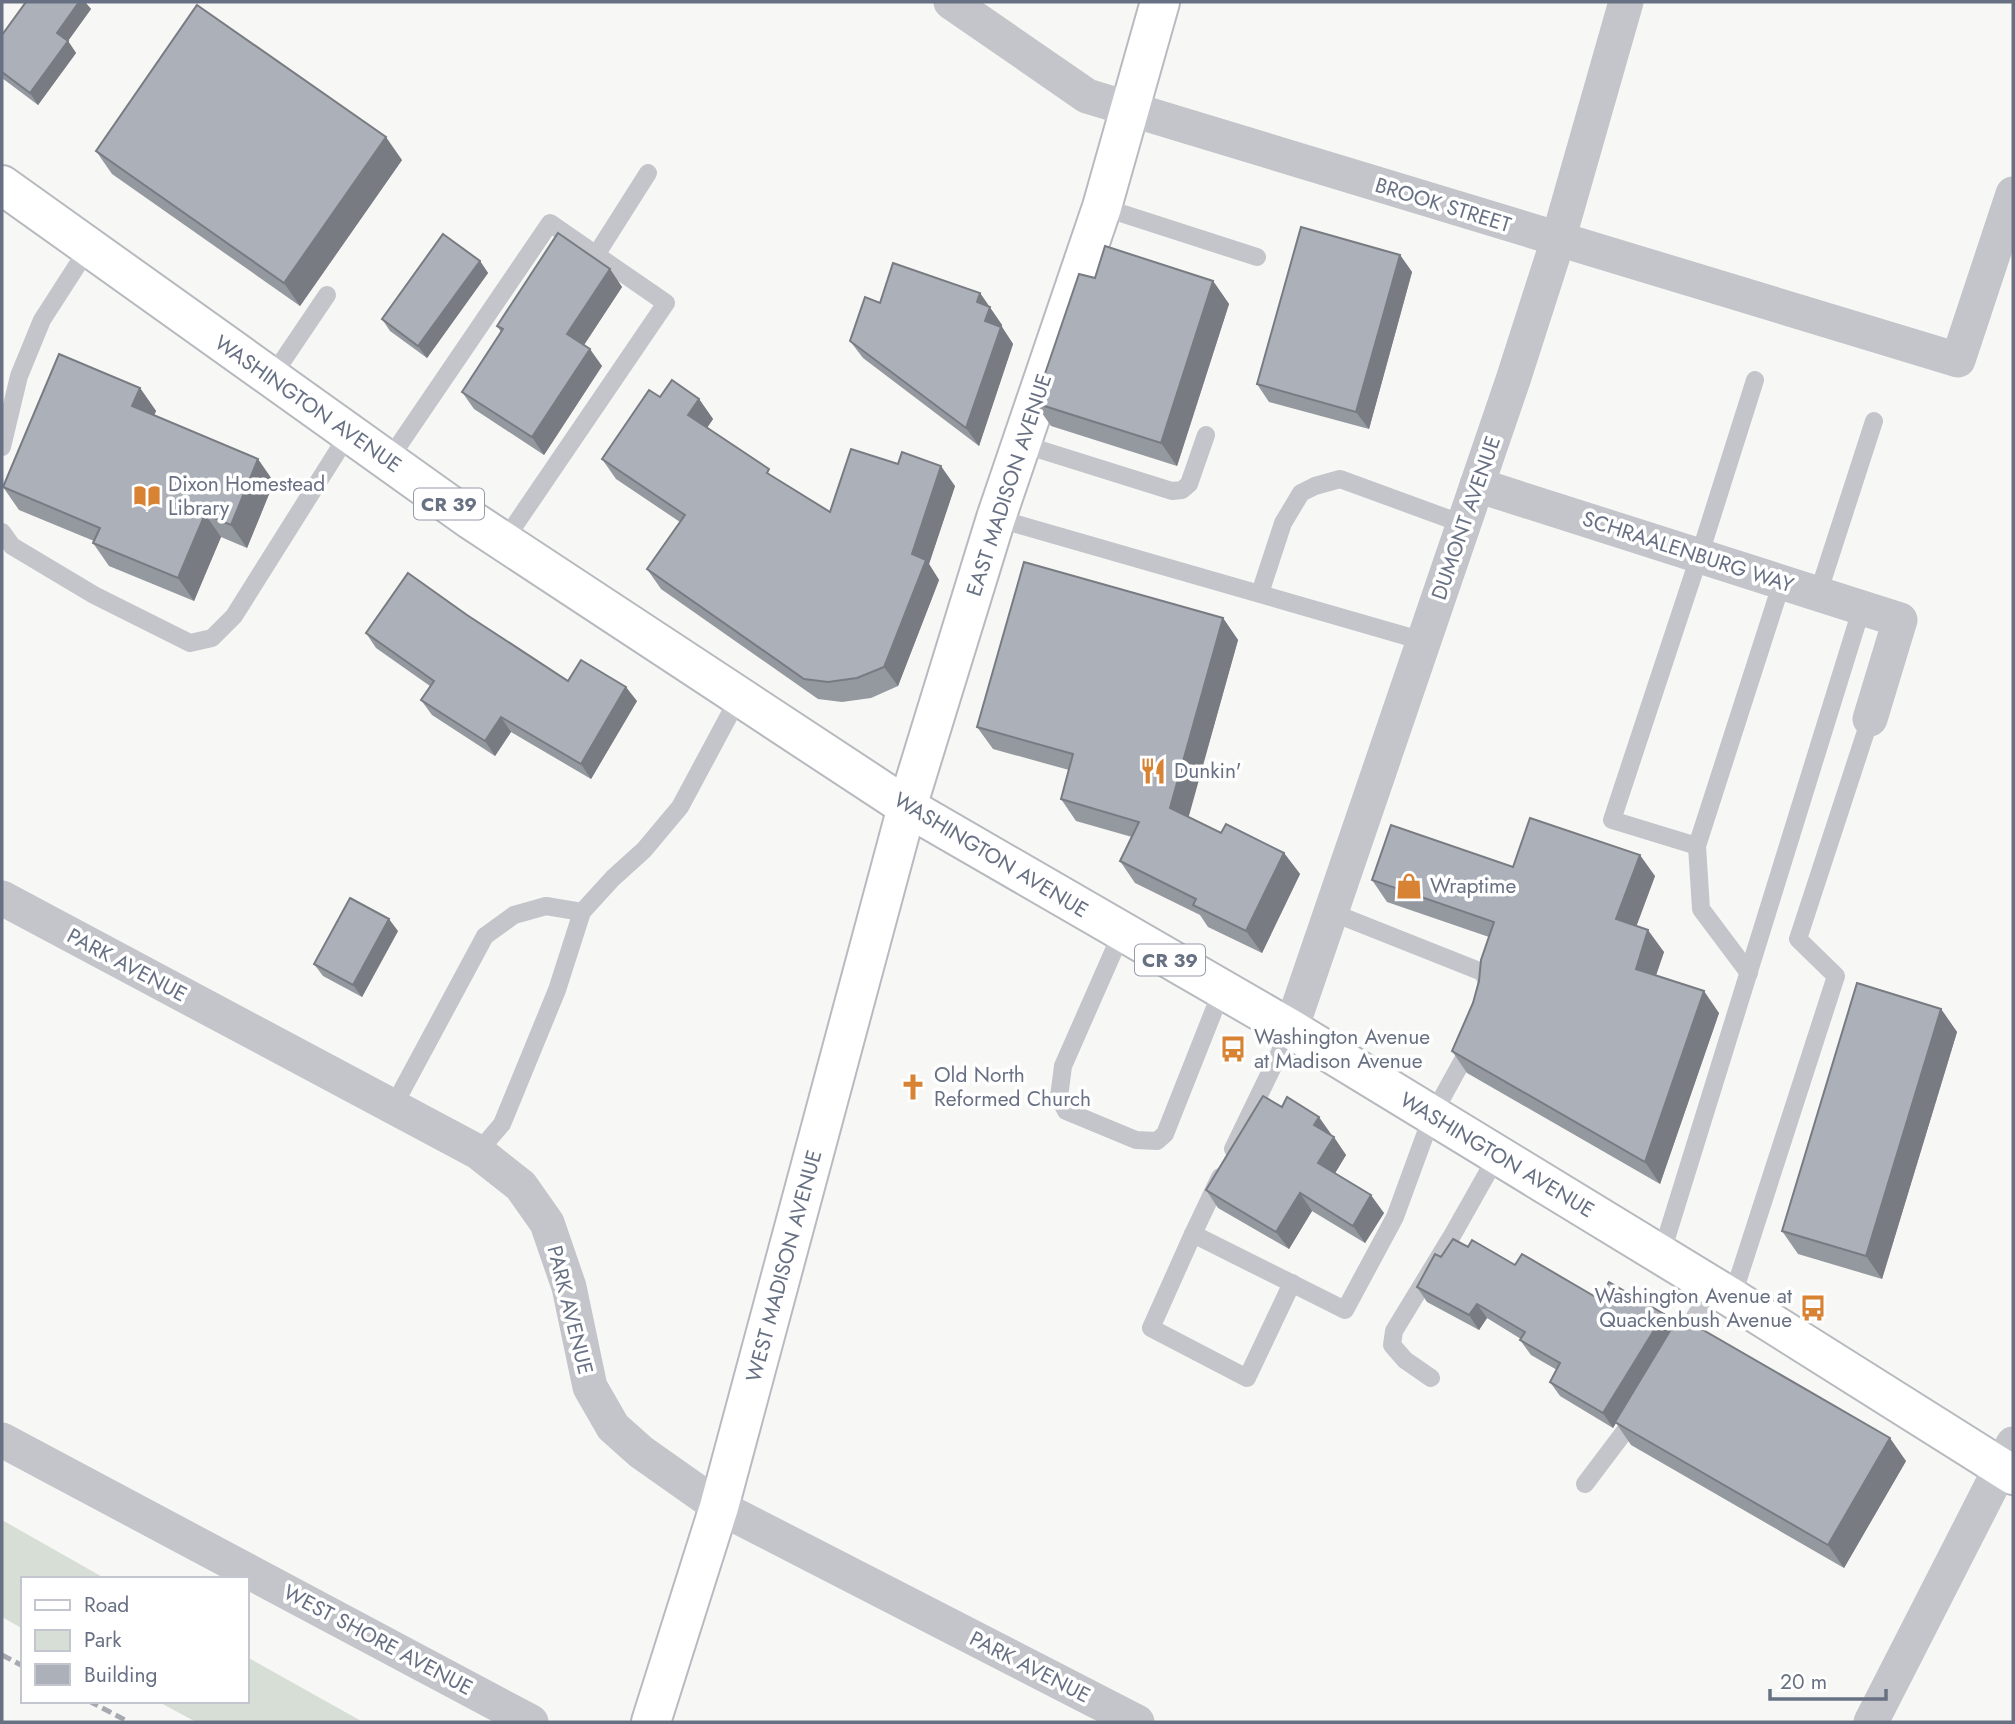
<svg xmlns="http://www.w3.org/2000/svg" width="2015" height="1724" font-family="Jost,sans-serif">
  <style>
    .green { fill: #d7ded6 }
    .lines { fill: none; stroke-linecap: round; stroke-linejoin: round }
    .secondary-casing { stroke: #b8bac0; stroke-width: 42 }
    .primary-casing { stroke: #b6b9be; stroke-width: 42 }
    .lane { stroke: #c3c5ca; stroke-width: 18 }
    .street { stroke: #c3c5ca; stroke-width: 35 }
    .secondary { stroke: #fff; stroke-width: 38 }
    .primary { stroke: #fff; stroke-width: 38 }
    .rail { stroke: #a6a9b0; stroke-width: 5; stroke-dasharray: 10 5; stroke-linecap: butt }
    .wall { fill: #94989f }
    .shaded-wall { fill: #787c82 }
    .building { fill: #acb1b9; stroke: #787c82; stroke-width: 2 }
    .labels { text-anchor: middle; stroke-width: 7; stroke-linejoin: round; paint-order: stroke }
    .shield { fill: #fff; stroke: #959ca9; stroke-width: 2 }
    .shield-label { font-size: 19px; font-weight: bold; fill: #687184 }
    .street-label { font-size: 21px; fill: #687184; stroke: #fff }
    .poi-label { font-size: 21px; fill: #687184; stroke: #fff; text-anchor: start }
  </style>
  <rect width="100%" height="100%" fill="#f7f7f5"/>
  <g class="green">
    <path d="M2,1520L106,1579H23V1629L2,1617Z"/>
    <path d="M247,1657L363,1722H196L157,1701H247Z"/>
  </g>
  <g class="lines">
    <g class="secondary-casing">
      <path id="secondary" d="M651,1722L719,1507L907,807L996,518L1102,207L1160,2"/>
    </g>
    <g class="primary-casing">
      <path id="primary" d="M2,185L471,520L907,807L1291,1029L1732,1298L2013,1475"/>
    </g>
    <g class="lane">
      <path d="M1102,207L1257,257"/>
      <path d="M596,255L648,173"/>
      <path d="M271,378L327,295"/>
      <path d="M1022,444L1172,491L1182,490L1189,484L1206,435"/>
      <path d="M2,447L19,376L42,320L89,247"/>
      <path d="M388,461L550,223L666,303L504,541"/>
      <path d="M996,518L1423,641"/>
      <path d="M2,532L12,546L94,595L190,643L212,638L234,616L349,433"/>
      <path d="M1260,593L1283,523L1301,493L1315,486L1340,479L1463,524"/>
      <path d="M1818,594L1874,421"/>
      <path d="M1697,846L1612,820L1699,557L1755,380"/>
      <path d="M1331,912L1482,972L1487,981L1485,992"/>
      <path d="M1122,932L1063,1066L1059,1097L1066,1111L1136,1140L1157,1141L1165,1134L1222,990"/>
      <path d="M1749,973L1701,909L1697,846L1782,582"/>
      <path d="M393,1107L485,936L514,915L546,906L582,912"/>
      <path d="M1233,1149L1291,1029"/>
      <path d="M478,1152L502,1124L557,990L582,912L613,878L644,850L680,807L739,697"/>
      <path d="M1220,1177L1193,1234L1345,1310L1395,1217L1432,1116L1464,1058L1469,1042"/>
      <path d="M1193,1234L1151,1328L1247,1378L1292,1283"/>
      <path d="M1661,1255L1862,607"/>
      <path d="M1732,1298L1836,976L1798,939L1870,719"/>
      <path d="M1680,1342L1713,1287"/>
      <path d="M1431,1378L1405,1360L1392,1345L1394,1331L1453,1234L1497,1156"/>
      <path d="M1585,1484L1625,1431L1636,1413"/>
    </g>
    <g class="street">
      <path d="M951,2L1087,96L1958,360L2013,194"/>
      <path d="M1477,485L1900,620L1870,719"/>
      <path d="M2,898L478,1152L521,1186L547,1223L569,1287L590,1387L613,1427L641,1452L719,1507L1137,1722"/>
      <path d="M1291,1029L1513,380L1558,240L1626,2"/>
      <path d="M2,1440L531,1722"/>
      <path d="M1871,1722L2013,1444"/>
    </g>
    <use href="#secondary" class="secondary"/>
    <use href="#primary" class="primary"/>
    <g class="rail">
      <path d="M2,1655L23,1666"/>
      <path d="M89,1701L129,1722"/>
    </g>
  </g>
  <g class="wall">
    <path d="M26,2H85L91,9L68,41L76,53L38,105L2,78V35Z"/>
    <path d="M96,151L402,160L300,306L112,174Z"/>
    <path d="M1400,255L1412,272L1369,429L1269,402L1257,384Z"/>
    <path d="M480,261L488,273L427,358L390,331L382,319Z"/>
    <path d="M610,269L622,287L584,345L602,366L544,455L474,409L462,392L501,332L497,326Z"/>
    <path d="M1095,278L1213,281L1229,304L1177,466L1051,426L1035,403Z"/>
    <path d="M980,293L1002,325V327L1013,344L979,446L863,358L850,341L880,303Z"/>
    <path d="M140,388L156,411L154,415L274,482L247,548L221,537L194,601L109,566L93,543L94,541L19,510L3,487Z"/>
    <path d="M660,397L699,399L713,419L707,428L775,478L830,512L955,486L929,564L939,580L898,686L871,698L842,702L818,699L661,589L647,569L680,522L616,479L602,459Z"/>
    <path d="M467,615L568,681L637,701L591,779L511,732L495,756L432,715L421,700L430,686L376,648L366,633Z"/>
    <path d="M1223,618L1238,640L1188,817L1221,833L1284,853L1300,874L1262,953L1208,927L1200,915L1135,883L1120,861L1132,837L1076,821L1061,799L1069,770L993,749L977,727Z"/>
    <path d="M1655,876L1636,926L1664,952L1656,975L1719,1013L1660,1184L1467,1073L1452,1051L1473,1003L1479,981L1489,937L1387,902L1372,880Z"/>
    <path d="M398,931L362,997L323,976L314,964Z"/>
    <path d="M1941,1009L1957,1032L1882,1279L1798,1254L1782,1231Z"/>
    <path d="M1282,1107L1331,1134V1135L1346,1155L1335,1173L1384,1213L1365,1243L1312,1211L1289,1249L1218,1208L1206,1190Z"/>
    <path d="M1468,1247L1515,1265L1599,1299L1672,1326L1906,1461L1844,1568L1631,1445L1616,1423L1613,1428L1560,1396L1550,1382L1557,1370L1531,1355L1520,1340L1521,1339L1487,1318L1479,1330L1427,1302L1417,1287L1441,1257Z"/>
  </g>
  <g class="shaded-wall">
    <path d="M79,2H85L91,9L65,45L57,33Z"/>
    <path d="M68,41L76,53L38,105L30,93Z"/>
    <path d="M386,137L402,160L300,306L284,283Z"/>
    <path d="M1400,255L1412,272L1369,429L1356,412Z"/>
    <path d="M480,261L488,273L427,358L418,346Z"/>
    <path d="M610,269L622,287L580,351L567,334Z"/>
    <path d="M1213,281L1229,304L1177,466L1161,443Z"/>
    <path d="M980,293L1002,325V327L1013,344L979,446L966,428L985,321L977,302Z"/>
    <path d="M590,349L602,366L544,455L532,437Z"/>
    <path d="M140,388L156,411L148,429L132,406Z"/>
    <path d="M699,399L713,419L702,435L688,415Z"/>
    <path d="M258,459L274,482L247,548L231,525Z"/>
    <path d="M941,466L955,486L929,564L939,580L898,686L884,667L912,554Z"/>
    <path d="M205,514L221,537L194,601L178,578Z"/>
    <path d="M1223,618L1238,640L1185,830L1170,808Z"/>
    <path d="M626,687L637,701L591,779L581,764Z"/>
    <path d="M501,717L511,732L495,756L485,741Z"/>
    <path d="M1284,853L1300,874L1262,953L1246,931Z"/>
    <path d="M1640,855L1655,876L1631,941L1616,919Z"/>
    <path d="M389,919L398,931L362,997L353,985Z"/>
    <path d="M1648,930L1664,952L1651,990L1636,969Z"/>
    <path d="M1704,991L1719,1013L1660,1184L1645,1162Z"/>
    <path d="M1941,1009L1957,1032L1882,1279L1866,1256Z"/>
    <path d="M1319,1117L1331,1134L1326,1143L1314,1125Z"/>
    <path d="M1334,1137L1346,1155L1331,1180L1318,1163Z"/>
    <path d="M1300,1193L1312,1211L1289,1249L1276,1232Z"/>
    <path d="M1371,1195L1384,1213L1365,1243L1353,1226Z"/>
    <path d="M1477,1304L1487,1318L1479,1330L1469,1315Z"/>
    <path d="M1664,1314L1674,1329L1613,1428L1603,1413Z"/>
    <path d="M1890,1438L1906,1461L1844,1568L1828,1545Z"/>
  </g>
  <g class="building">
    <path d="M26,2H79L57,33L68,41L30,93L2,72V35Z"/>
    <path d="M197,5L386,137L284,283L96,151Z"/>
    <path d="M1301,227L1400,255L1356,412L1257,384Z"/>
    <path d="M558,233L610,269L567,334L590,349L532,437L462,392L503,329L497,326Z"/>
    <path d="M443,234L480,261L418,346L382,319Z"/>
    <path d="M1105,246L1213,281L1161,443L1035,403L1079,274L1095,278Z"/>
    <path d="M893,263L980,293L977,302L990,307L985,321L1001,327L966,428L850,341L865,297L880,303Z"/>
    <path d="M59,354L140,388L132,406L258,459L231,525L205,514L178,578L93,543L100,528L3,487Z"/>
    <path d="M672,380L699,399L688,415L769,469L767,473L830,512L851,449L898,464L902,452L941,466L912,554L926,560L884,667L857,678L828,682L804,679L647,569L685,515L602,459L649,390L660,397Z"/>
    <path d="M1024,562L1223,618L1170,808L1221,833L1226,824L1284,853L1246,931L1193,905L1196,899L1120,861L1139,822L1061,799L1073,754L977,727Z"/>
    <path d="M408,573L467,615L568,681L581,660L626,687L581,764L501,717L485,741L421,700L434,681L366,633Z"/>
    <path d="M1530,818L1640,855L1616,919L1648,930L1636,969L1704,991L1645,1162L1452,1051L1473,1003L1479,981L1481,960L1494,922L1372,880L1391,825L1513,867Z"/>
    <path d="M350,898L389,919L353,985L314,964Z"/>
    <path d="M1857,983L1941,1009L1866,1256L1782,1231Z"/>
    <path d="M1263,1096L1282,1107L1287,1097L1319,1117L1314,1125L1334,1137L1318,1163L1371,1195L1353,1226L1300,1193L1276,1232L1206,1190Z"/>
    <path d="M1453,1239L1468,1247L1472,1240L1515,1265L1522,1254L1599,1299L1609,1282L1664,1314L1603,1413L1550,1382L1560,1363L1520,1340L1525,1332L1477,1304L1469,1315L1417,1287L1435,1254L1441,1257Z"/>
    <path d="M1679,1316L1890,1438L1828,1545L1615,1422Z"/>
  </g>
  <defs>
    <g id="library-bare" transform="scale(2.1)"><path d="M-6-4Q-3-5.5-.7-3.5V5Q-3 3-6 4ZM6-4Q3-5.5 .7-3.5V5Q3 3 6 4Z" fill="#d88234" stroke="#fff" stroke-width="2.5" paint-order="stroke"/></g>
    <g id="restaurant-bare" transform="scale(2.1)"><path d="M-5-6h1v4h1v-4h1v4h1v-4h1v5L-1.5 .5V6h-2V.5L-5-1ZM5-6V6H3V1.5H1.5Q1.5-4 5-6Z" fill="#d88234" stroke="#fff" stroke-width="2.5" paint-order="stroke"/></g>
    <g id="shop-bare" transform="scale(2.1)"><path d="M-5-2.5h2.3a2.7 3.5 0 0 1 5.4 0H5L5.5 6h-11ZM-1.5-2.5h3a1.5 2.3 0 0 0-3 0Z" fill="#d88234" stroke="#fff" stroke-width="2.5" paint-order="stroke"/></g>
    <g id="bus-bare" transform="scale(2.1)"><path d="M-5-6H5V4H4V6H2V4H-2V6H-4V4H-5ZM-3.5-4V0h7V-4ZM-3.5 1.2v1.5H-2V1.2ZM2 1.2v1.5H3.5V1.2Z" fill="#d88234" stroke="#fff" stroke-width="2.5" paint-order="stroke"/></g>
    <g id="church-bare" transform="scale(2.1)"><path d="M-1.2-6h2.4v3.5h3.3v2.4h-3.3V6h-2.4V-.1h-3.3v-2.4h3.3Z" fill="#d88234" stroke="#fff" stroke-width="2.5" paint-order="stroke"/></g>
  </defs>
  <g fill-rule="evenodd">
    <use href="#library-bare" x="147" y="496"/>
    <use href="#restaurant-bare" x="1153" y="771"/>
    <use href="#shop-bare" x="1409" y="886"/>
    <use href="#bus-bare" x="1233" y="1049"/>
    <use href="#church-bare" x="913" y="1087"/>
    <use href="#bus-bare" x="1813" y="1308"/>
  </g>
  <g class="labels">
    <g class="shield">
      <rect x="414" y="488.5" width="70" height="31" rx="5"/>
      <rect x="1135" y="944.5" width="70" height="31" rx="5"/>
    </g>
    <g class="shield-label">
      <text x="449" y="511">CR 39</text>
      <text x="1170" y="967">CR 39</text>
    </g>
    <g class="street-label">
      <text transform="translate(1443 205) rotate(17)" y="7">BROOK STREET</text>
      <text transform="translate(308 404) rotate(35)" y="7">WASHINGTON AVENUE</text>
      <text transform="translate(1009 485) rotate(-72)" y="7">EAST MADISON AVENUE</text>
      <text transform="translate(1466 518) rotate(-71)" y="7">DUMONT AVENUE</text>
      <text transform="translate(1688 552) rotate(18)" y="7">SCHRAALENBURG WAY</text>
      <text transform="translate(991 855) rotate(31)" y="7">WASHINGTON AVENUE</text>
      <text transform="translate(127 965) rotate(28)" y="7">PARK AVENUE</text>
      <text transform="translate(1497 1155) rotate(31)" y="7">WASHINGTON AVENUE</text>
      <text transform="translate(784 1266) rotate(-75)" y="7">WEST MADISON AVENUE</text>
      <text transform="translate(570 1310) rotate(76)" y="7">PARK AVENUE</text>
      <text transform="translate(378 1640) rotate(28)" y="7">WEST SHORE AVENUE</text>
      <text transform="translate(1030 1667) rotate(27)" y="7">PARK AVENUE</text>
    </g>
    <g class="poi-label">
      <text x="168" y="491">Dixon Homestead<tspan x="168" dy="24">Library</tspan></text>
      <text x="1174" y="778">Dunkin'</text>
      <text x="1430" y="893">Wraptime</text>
      <text x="1254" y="1044">Washington Avenue<tspan x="1254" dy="24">at Madison Avenue</tspan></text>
      <text x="934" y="1082">Old North<tspan x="934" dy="24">Reformed Church</tspan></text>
      <text x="1792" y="1303" text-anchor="end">Washington Avenue at<tspan x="1792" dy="24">Quackenbush Avenue</tspan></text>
    </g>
  </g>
  <rect width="2015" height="1724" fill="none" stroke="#687184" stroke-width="7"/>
  <rect x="21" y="1577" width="228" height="126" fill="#ffffff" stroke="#c3c6ce" stroke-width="2"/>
  <rect x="35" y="1600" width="35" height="10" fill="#ffffff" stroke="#c3c6ce" stroke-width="2"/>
  <text x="84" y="1612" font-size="21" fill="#687184">Road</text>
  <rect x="35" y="1630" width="35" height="21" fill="#d7ded6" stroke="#c3c6ce" stroke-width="2"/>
  <text x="84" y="1647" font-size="21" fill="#687184">Park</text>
  <rect x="35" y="1664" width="35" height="21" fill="#acb1b9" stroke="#c3c6ce" stroke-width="2"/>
  <text x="84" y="1682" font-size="21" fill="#687184">Building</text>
  <path d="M1770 1689v10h116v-10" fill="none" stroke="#687184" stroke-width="3.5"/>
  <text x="1780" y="1689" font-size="21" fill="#687184" stroke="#ffffff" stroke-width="5" paint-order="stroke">20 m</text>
</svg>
